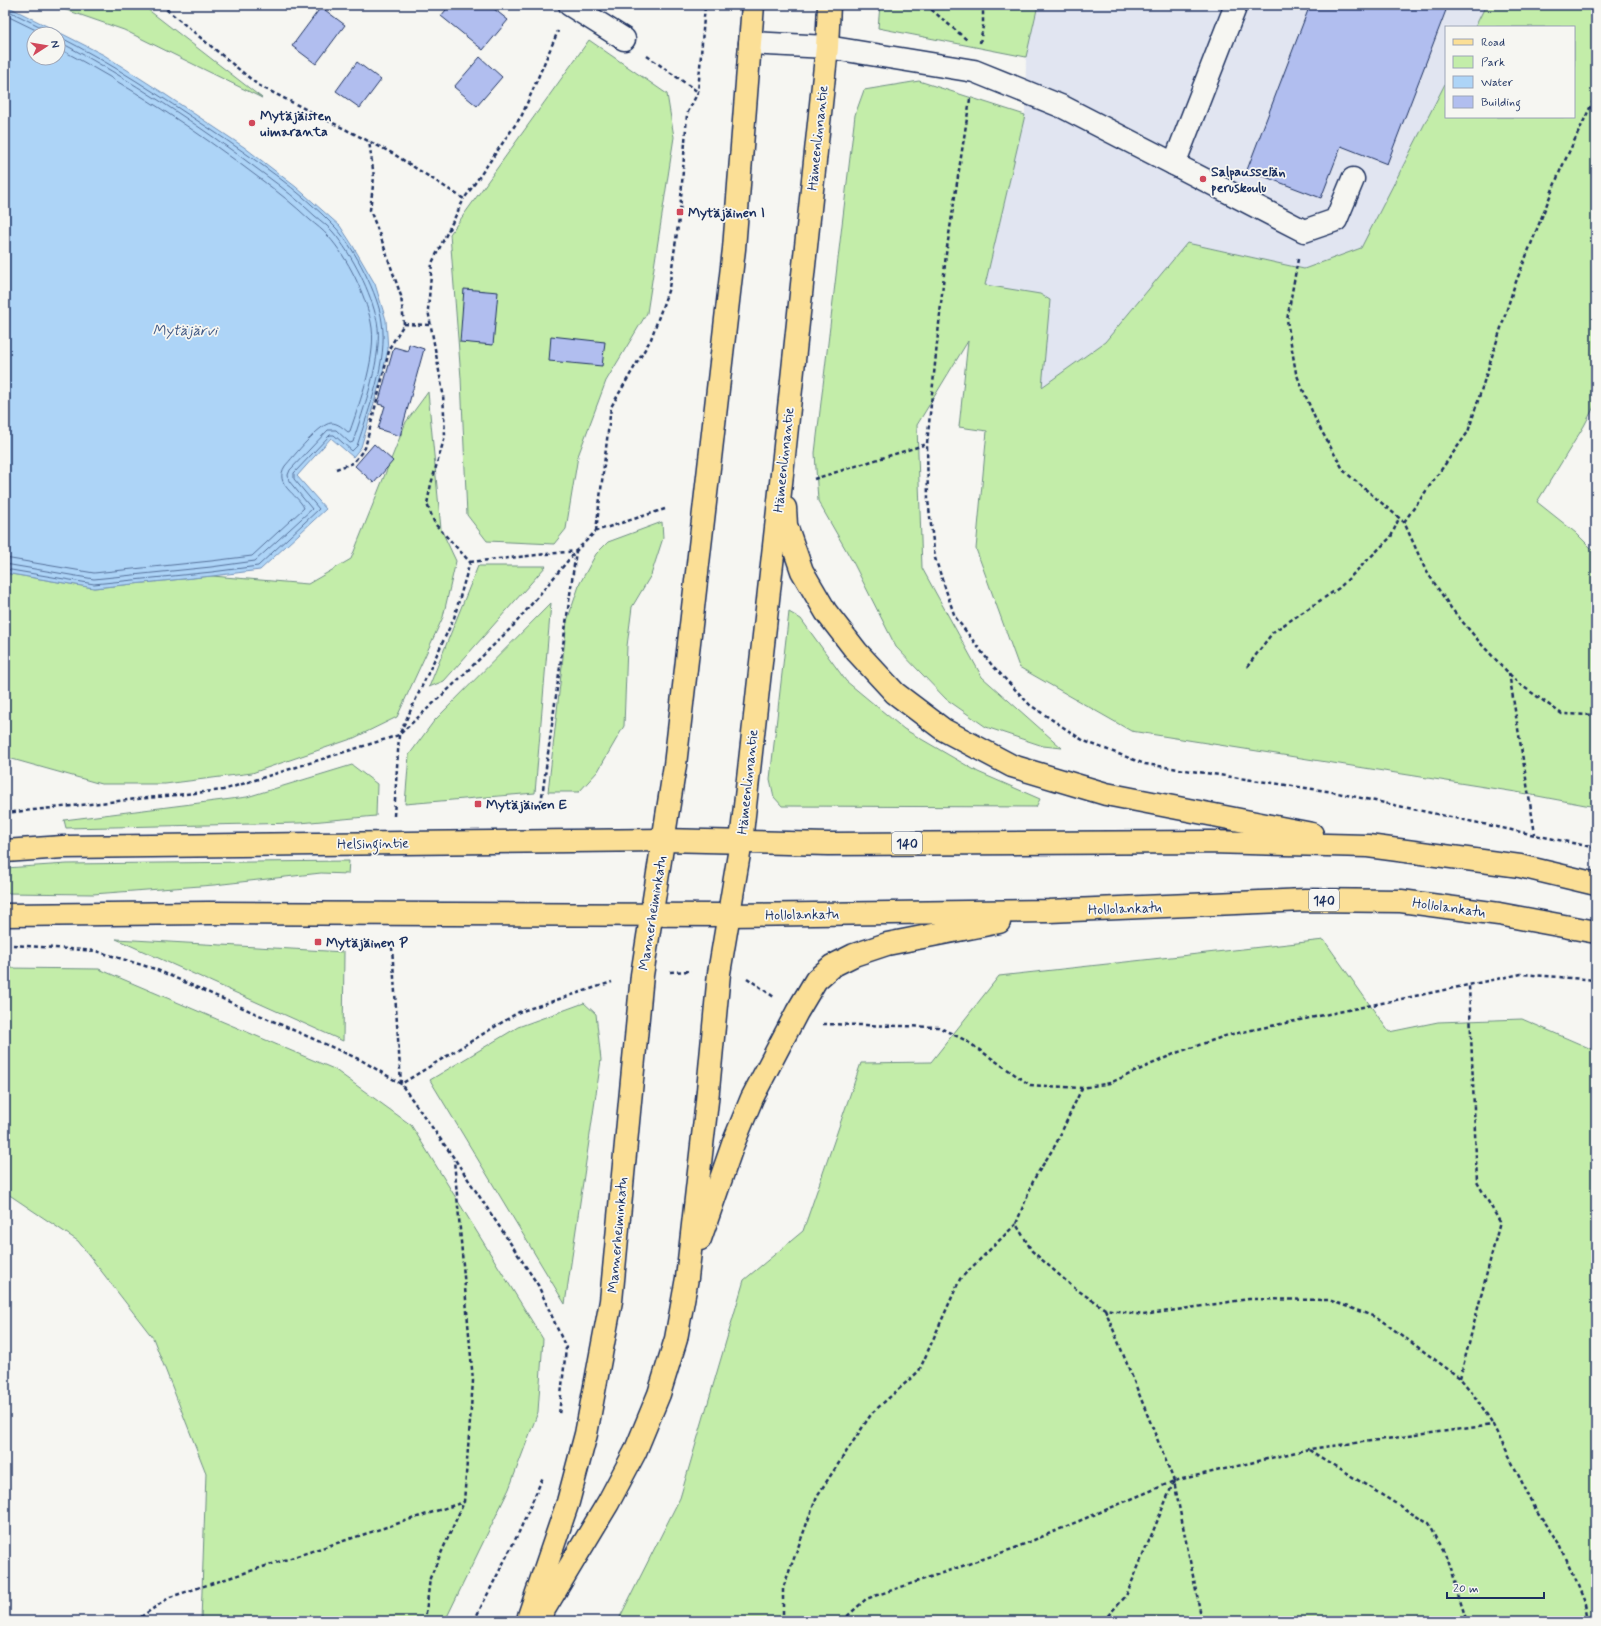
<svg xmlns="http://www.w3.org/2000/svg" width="1601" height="1626" font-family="Mynerve,sans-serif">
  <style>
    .built { fill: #e1e5f1 }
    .green { fill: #c3eda9; stroke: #6f8e84 }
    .water { fill: #add4f7; stroke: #7392ba; fill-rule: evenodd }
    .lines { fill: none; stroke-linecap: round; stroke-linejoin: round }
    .shore { stroke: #55719b; stroke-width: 1 }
    .building { fill: #b1beef; stroke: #1b2f5e }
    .minor-casing { stroke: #1b2f5e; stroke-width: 25 }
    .major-casing { stroke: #1b2f5e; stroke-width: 25 }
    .path { stroke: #1b2f5e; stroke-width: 2.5; stroke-dasharray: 4 3; stroke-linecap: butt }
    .minor { stroke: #f6f6f2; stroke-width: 22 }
    .major { stroke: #fbdf96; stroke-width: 22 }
    .poi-dot { fill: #d1495b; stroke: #f6f6f2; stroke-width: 1.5 }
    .labels { text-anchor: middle; stroke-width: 3.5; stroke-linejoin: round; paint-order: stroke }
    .shield { fill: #f6f6f2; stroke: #5d6b8a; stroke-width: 1 }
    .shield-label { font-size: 13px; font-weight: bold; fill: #1b2f5e }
    .poi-label { font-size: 14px; font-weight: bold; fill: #1b2f5e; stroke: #f6f6f2; text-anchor: start }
    .street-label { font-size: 14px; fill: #1b2f5e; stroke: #f6f6f2 }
    .water-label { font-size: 15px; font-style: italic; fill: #405884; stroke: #f6f6f2 }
  </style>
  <rect width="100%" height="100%" fill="#f6f6f2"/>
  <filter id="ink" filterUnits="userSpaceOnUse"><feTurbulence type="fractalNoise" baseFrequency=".025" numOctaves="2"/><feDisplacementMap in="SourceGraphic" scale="8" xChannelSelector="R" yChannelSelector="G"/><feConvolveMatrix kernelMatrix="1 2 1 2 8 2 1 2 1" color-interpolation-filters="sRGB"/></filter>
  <g filter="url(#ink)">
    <path class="built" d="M1038,5H1486L1475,27H1446V82L1361,248L1304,269L1187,243L1105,342L988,426L975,329L1025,115L1026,57Z"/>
    <g class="green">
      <path d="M52,5H142L262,98L124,30Z"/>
      <path d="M880,5H1038L1026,57L878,28Z"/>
      <path d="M1486,5H1596V403L1584,426L1537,502L1576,533L1596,553V807L1516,792L1131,731L1019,667L976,549L987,431L959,427L968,341L917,425L922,568L982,677L1062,748L1043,746L986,727L946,699L896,647L854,564L818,501L815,453L855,115L864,90L919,81L1025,115L985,285L1040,294L1050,300L1042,387L1105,342L1187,243L1304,269L1361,248L1446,82V117H1574V27H1475Z"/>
      <path d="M589,40L667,94L674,137L647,313L606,381L578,456L566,529L554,544L487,541L467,515L461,378L450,234Z"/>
      <path d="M428,392L441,529L456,561L443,617L397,717L354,738L252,773L165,784H101L5,757V573L94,588L212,576L308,584L351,559L406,422Z"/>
      <path d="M662,522L663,538L651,575L632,607L627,646L624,726L598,771L579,792H548L567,621L580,583L596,554L608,542Z"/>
      <path d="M478,566H546L444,681L429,687Z"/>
      <path d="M551,603L535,793L405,804L409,755L434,721Z"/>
      <path d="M789,612L801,619L846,681L904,729L978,772L1040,799L1036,807L782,806L774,797L770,779Z"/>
      <path d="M352,765L377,784L376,816L300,823L66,828L64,820L247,797Z"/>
      <path d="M349,861L348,874L321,873L214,885L93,894L5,893V868L67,864Z"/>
      <path d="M116,939L344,952L343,1041Z"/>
      <path d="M1324,940L1389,1032L1438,1022L1522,1019L1596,1051V1621H1192L1187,1620V1621H618L680,1498L744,1280L803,1231L861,1063L931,1062L999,976Z"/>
      <path d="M5,968L99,969L334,1069L411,1125L543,1339L538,1412L509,1489L445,1621H201L206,1473L153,1338L78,1241L5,1192Z"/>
      <path d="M584,1003L596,1014L601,1060L565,1304L430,1080L518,1027Z"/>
    </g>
    <path class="water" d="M5,5L104,55L160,91L244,147L296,187L340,226L353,246L375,284L386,320L388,350L381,379L361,447L353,457L331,438L297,476L326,509L260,570L212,576L94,588L5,573ZM34,34H58V58H34Z"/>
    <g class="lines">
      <g class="shore">
        <path d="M5,9L55,34"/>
        <path d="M5,15L44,34"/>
        <path d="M5,558L94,573L211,561L252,556L304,508C298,494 273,485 285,466C294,456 319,424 331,423C338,423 343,428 348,432L350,431C360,402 378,353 371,322C365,294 348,258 328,236C323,230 316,225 310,220C294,205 277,191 259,178C196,130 128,85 58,48"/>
        <path d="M5,564L94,579L211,567L255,561L312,509L289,481L288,475L290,470L328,430H336L350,443L353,442C363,410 384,354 377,321C371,292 353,256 333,232C328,226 321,221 315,216C299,201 282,187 264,174C199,125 130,79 58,41"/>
        <path d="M5,569L94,584L212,572L258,566L319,509L294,479V473L330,435H334L352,451L357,446C369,409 388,360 382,322C379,296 354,247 336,228C300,190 253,158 210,129C160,96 111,63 58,36"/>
      </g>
    </g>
    <g class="building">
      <path d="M450,5H489L508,20L483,50L441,16Z"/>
      <path d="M1310,5H1448L1387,164L1341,146L1321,198L1247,170Z"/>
      <path d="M321,7L345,25L316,64L292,46Z"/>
      <path d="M480,57L502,77L477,106L454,87Z"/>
      <path d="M357,62L381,80L360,108L336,91Z"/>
      <path d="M464,289L498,292L493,345L460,342Z"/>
      <path d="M551,336L605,342L602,366L549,361Z"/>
      <path d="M409,344L424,349L400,436L378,429L385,406L378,404L394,347L408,351Z"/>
      <path d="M374,444L393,461L374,483L355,466Z"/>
    </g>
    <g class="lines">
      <g class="minor-casing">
        <g id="minor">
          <path d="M570,5L624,39"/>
          <path d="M750,43L827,47L974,71L1063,107L1174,164L1236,5"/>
          <path d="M1174,164L1304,231L1336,220L1353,179"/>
        </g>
      </g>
      <g class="major-casing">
        <g id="major">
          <path d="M785,508L786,525L802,571L826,612L857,652L895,693L944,730L1012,766L1106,794L1312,834"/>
          <path d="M5,851L63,847L663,840L828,844L1210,842L1368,846L1520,866L1596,884"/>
          <path d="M5,915L209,913L728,915L1049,911L1305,900L1401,901L1499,914L1596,932"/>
          <path d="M700,1239L733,1144L752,1098L797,1012L816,980L832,966L854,955L887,944L999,922"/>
          <path d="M529,1616L568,1502L586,1434L611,1301L642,975L675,765L734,249L753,5"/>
          <path d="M537,1621L608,1503L635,1452L659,1394L676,1339L687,1278L707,1101L719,973L741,842L783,465L827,47L829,5"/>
        </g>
      </g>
      <g class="path">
        <path d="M161,5L258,85L392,153L464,199L522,115L558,31"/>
        <path d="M926,5L967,40"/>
        <path d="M980,43L983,26V5"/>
        <path d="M647,56L698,92"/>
        <path d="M970,99L946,254L927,444L928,500L935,558L955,617L991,664L1030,705L1084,741L1145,764L1333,792L1596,848"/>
        <path d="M1298,259L1287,320L1296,373L1317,423L1344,471L1404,522L1425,569L1451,608L1482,645L1518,683L1562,714L1596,715"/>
        <path d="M404,324L431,325"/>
        <path d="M336,469L353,463L365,448L390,347L404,324L401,296L382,241L370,210L374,177L369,141"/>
        <path d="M814,479L927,444"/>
        <path d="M1404,522L1468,432L1514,287L1560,171L1596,95"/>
        <path d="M596,531L611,407L651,339L669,288L680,212L687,114L698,92L705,5"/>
        <path d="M470,562L576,551L541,804"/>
        <path d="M1247,667L1273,632L1339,588L1391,537L1399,518"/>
        <path d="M1509,673L1535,834"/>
        <path d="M5,813L223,790L399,735L451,687L514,625L576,551L596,531L665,509"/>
        <path d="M394,816L399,735L454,618L470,562L435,524L427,504L431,484L445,436L443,393L428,310L432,263L464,199"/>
        <path d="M13,945L96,951L155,969L361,1060L401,1084L519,1012L612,982"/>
        <path d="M392,947L401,1084L454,1158L538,1285L566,1348L559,1415"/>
        <path d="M670,972L691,971"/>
        <path d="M747,978L774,997"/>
        <path d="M823,1024L938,1027L965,1040L1030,1085L1082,1088L1110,1083L1176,1053L1228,1035L1521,974L1596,980"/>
        <path d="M1082,1088L1056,1144L1034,1179L1016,1224L1032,1251L1073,1287L1105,1309L1143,1315L1249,1299L1329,1300L1378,1318L1460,1378L1473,1394L1493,1425"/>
        <path d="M1105,1309L1174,1481L1202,1621"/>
        <path d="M1460,1378L1500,1222L1477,1182L1469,985"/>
        <path d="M1309,1450L1429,1524L1445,1553L1467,1621"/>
        <path d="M135,1621L170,1597L464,1502"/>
        <path d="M425,1621L430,1578L464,1502L473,1381L454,1160"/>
        <path d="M474,1621L519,1532L543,1477"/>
        <path d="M783,1621V1588L817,1496L872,1413L919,1371L960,1279L1016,1224"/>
        <path d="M842,1621L866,1599L1015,1548L1174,1481L1309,1449L1493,1425L1536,1510L1559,1542L1585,1605L1588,1621"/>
        <path d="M1103,1621L1126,1596L1174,1481"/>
      </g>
      <use href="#minor" class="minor"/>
      <use href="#major" class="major"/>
    </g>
  </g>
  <g class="poi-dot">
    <circle cx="252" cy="123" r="4"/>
    <circle cx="1203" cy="179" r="4"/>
    <rect x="676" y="208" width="8" height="8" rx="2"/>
    <rect x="474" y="800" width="8" height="8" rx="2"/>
    <rect x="314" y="938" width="8" height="8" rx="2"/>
  </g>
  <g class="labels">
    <g class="shield">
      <rect x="892" y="832" width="30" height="22" rx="3"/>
      <rect x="1309" y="889" width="30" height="22" rx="3"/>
    </g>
    <g class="shield-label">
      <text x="907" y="848">140</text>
      <text x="1324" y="905">140</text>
    </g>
    <g class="poi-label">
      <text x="260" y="120">Mytäjäisten<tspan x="260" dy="16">uimaranta</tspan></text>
      <text x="1211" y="176">Salpausselän<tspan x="1211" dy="16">peruskoulu</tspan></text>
      <text x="688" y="217">Mytäjäinen I</text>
      <text x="486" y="809">Mytäjäinen E</text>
      <text x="326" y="947">Mytäjäinen P</text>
    </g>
    <g class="street-label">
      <text transform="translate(817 138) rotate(-84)" y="5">Hämeenlinnantie</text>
      <text transform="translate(783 460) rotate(-84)" y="5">Hämeenlinnantie</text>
      <text transform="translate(747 782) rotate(-84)" y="5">Hämeenlinnantie</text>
      <text transform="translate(373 843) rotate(-1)" y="5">Helsingintie</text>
      <text transform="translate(1449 907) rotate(8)" y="5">Hollolankatu</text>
      <text transform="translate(1125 908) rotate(-2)" y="5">Hollolankatu</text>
      <text transform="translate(652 913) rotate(-81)" y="5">Mannerheiminkatu</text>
      <text transform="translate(802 914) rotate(-1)" y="5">Hollolankatu</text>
      <text transform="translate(617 1235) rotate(-85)" y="5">Mannerheiminkatu</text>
    </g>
    <g class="water-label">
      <text x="185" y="335">Mytäjärvi</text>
    </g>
  </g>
  <rect width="1601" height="1626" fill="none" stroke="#f6f6f2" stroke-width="20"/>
  <rect x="10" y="10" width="1581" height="1606" fill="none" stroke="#1b2f5e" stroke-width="1.5" filter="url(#ink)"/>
  <rect x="1445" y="26" width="130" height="92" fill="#f6f6f2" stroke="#9ea6b7"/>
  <rect x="1453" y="39" width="20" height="6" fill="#fbdf96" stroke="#9ea6b7"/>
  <text x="1481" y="46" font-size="12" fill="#1b2f5e">Road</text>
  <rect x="1453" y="56" width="20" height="12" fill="#c3eda9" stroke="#9ea6b7"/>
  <text x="1481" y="66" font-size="12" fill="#1b2f5e">Park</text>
  <rect x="1453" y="76" width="20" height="12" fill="#add4f7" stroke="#9ea6b7"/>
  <text x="1481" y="86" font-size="12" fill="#1b2f5e">Water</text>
  <rect x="1453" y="96" width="20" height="12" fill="#b1beef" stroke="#9ea6b7"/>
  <text x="1481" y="106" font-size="12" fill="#1b2f5e">Building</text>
  <g transform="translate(46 46) rotate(78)"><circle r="19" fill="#f6f6f2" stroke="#9ea6b7"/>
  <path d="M0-3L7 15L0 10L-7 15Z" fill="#d1495b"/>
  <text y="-6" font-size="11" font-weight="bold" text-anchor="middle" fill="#1b2f5e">N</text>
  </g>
  <path d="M1447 1592v6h97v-6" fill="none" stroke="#1b2f5e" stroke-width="2"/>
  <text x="1453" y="1592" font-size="12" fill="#1b2f5e" stroke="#f6f6f2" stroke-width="3" paint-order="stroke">20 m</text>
</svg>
